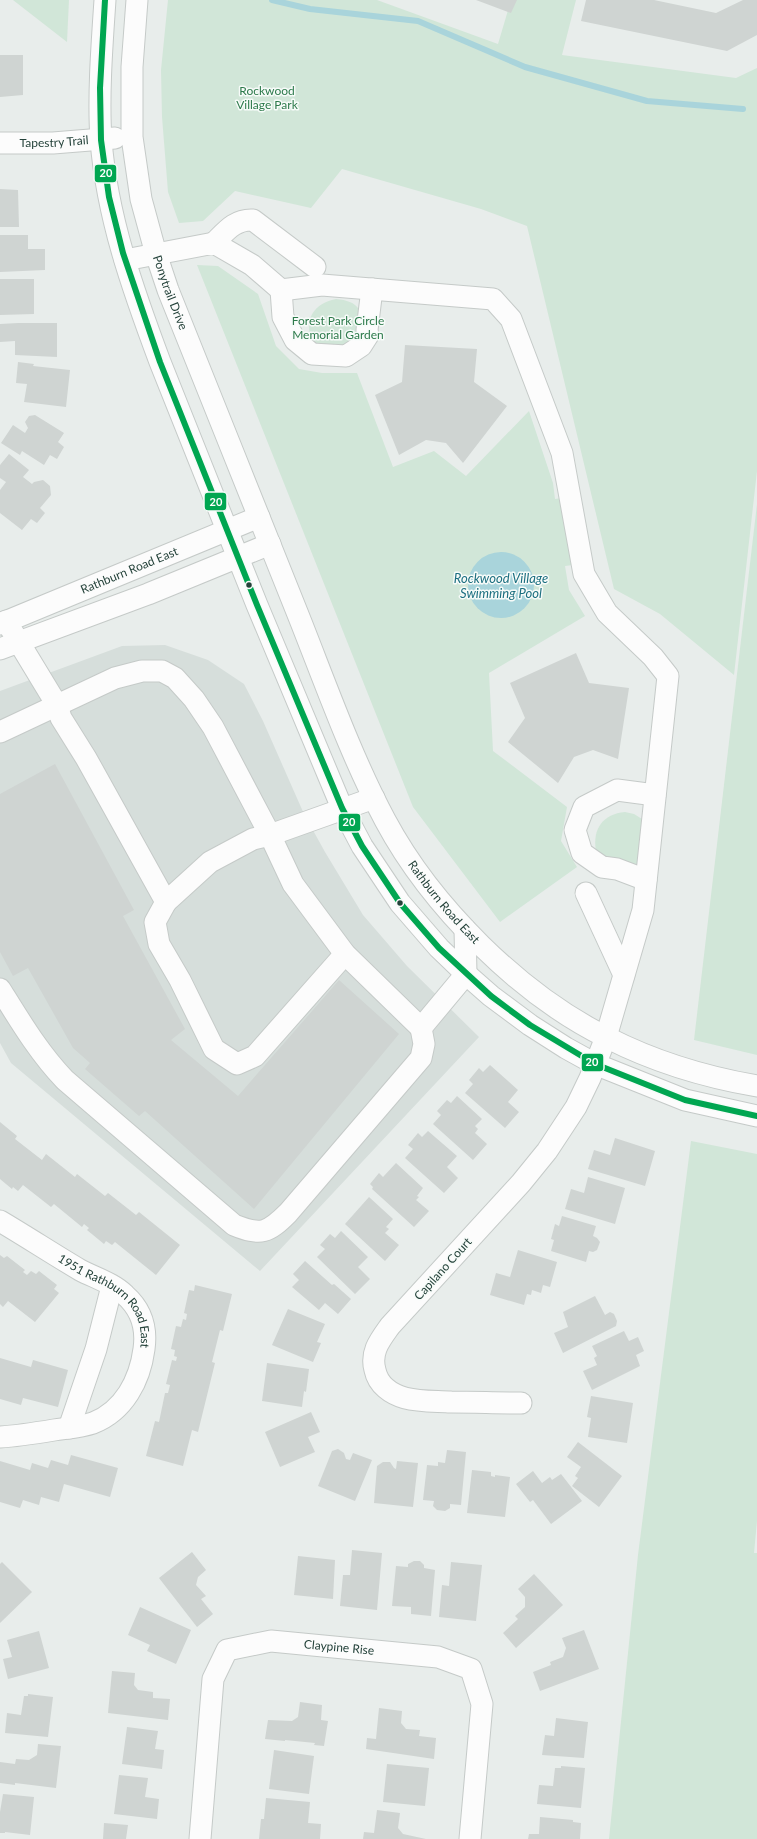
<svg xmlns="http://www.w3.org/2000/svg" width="757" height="1839" font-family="Lato,sans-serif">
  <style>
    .built { fill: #d6dedb }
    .green { fill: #d1e6d8 }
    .water { fill: #a9d4db }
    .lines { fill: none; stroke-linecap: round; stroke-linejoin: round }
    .stream { stroke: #a9d4db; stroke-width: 6 }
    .building { fill: #cfd4d2 }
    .minor-casing { stroke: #c5cac8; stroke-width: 23 }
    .minor { stroke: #fcfcfc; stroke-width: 21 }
    .bus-1-casing { stroke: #f7fbf9; stroke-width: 9 }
    .bus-1 { stroke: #00a651; stroke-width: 6 }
    .bus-dot { fill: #24423a; stroke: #f7fbf9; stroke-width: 1.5 }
    .labels { text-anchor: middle; stroke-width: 3; stroke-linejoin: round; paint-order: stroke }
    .park-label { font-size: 12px; fill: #2d7a4b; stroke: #f7fbf9 }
    .street-label { font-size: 12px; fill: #24423a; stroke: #f7fbf9 }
    .water-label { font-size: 13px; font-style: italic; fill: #1c6f80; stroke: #f7fbf9 }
    .line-badge { stroke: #f7fbf9; stroke-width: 1.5 }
    .badge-label { font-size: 11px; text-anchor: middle; font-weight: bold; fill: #fff }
  </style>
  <rect width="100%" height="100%" fill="#e8edeb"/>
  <path class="built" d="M165,645L208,660L244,684L263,721L304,814L325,852L363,915L407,966L479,1037L260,1271L11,1063L0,1043V691L122,646Z"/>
  <g class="green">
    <path d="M13,0H69L67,42Z"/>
    <path d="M168,0H377L498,44L511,0H576L562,55L736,78L757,68V471L734,675L660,614L614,589L527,226L481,209L342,169L311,208L235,191L203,221L179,223L168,192L162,117L161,70Z"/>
    <path d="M197,265L218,266L258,294L276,346L299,369L322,373H357L393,467L434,451L466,476L529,411L553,483L555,499L562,498L573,565L565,566L569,590L585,616L489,673L493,751L567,807L561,841L577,867L500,922L413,807Z"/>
    <path d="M336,299C359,301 361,310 367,330L339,357L312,342C304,319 313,304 336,299Z"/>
    <path d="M757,504V1055L694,1040Z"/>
    <path d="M625,812L634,814L642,819L649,854L636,867L627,870L596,851C592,829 603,814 625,812Z"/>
    <path d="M691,1141L757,1154V1521L754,1553H757V1839H609L638,1555Z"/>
  </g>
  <circle class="water" cx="501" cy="585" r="33"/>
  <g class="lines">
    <path class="stream" d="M272,0L310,9L418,21L525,67L647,101L743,109"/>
  </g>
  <g class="building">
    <path d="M476,0H517L511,13Z"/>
    <path d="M586,0H654L716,13L743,0H757V35L727,51L581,21Z"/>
    <path d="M0,55H23V95L0,97Z"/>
    <path d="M0,189L18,190L19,227H0Z"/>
    <path d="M0,235H28V249H45V270L0,272Z"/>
    <path d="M0,279H34V314L0,315Z"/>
    <path d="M18,323H57V357L15,355V341L0,342V324Z"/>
    <path d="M405,345L477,349L474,382L507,406L463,463L446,443L426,440L399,455L375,395L402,382Z"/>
    <path d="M18,362L34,364L33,366L70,370L66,407L24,402L27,384L16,383Z"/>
    <path d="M35,415L64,433L58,442L64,447L57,459L50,455L44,465L22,451L20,455L1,443L13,425L25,433L28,428L25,422L29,416Z"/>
    <path d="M9,454L29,470L23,477L32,484L34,482L43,480L50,486L51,495L40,508L45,513L37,523L31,519L22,530L0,513V490L6,482L0,478V465Z"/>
    <path d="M576,653L589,683L629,688L618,759L593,750L574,757L558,783L508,742L525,718L510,683Z"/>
    <path d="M55,764L134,910L123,916L185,1029L171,1040L238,1096L339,980L399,1034L254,1209L145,1111L139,1116L85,1069L90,1063L73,1048L28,968L13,976L0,952V794Z"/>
    <path d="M490,1065L518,1090L508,1102L519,1112L505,1128L465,1093L473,1084L469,1080L479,1068L483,1072Z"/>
    <path d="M457,1096L482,1119L475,1126L478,1129L475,1133L487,1144L473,1160L433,1124L441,1115L437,1111L447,1100L451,1103Z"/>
    <path d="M0,1122L17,1136L15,1139L42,1160L46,1154L75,1177L77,1174L105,1196L108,1193L136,1215L139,1212L180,1245L156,1275L115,1242L112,1245L106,1241L104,1244L87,1230L89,1228L84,1224L82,1227L54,1204L51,1207L23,1185L18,1191L13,1187L12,1189L0,1179Z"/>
    <path d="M428,1131L457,1156L447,1167L458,1178L444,1193L405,1158L413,1149L408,1145L418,1133L422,1137Z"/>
    <path d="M615,1138L655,1151L645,1186L588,1169L594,1150L610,1155Z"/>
    <path d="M396,1163L423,1188L417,1196L419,1197L416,1200L429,1211L414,1227L372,1189L373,1187L370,1184L379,1173L383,1177Z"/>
    <path d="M588,1177L625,1188L615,1224L565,1209L571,1189L584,1193Z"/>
    <path d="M369,1197L393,1219L386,1227L389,1229L385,1233L399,1245L385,1261L345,1224Z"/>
    <path d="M562,1216L596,1226L593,1236L597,1238L600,1242L597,1250L593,1252L589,1251L586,1262L551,1251L554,1240L551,1239L555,1224L559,1226Z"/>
    <path d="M341,1231L368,1257L358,1267L370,1279L355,1294L317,1257L325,1249L320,1245L330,1234L335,1238Z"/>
    <path d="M518,1250L557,1262L550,1287L543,1285L541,1293L532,1290L531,1295L527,1294L524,1305L490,1295L496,1273L510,1277Z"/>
    <path d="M0,1255L4,1258L7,1256L25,1270L23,1272L27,1275L31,1271L36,1274L39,1271L57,1285L54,1289L59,1293L35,1322L8,1301L3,1307L0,1304Z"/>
    <path d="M305,1261L332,1285L334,1284L351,1299L338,1314L325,1303L319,1310L292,1287L299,1280L293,1274Z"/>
    <path d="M195,1285L232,1294L223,1331L220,1330L212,1362L215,1363L198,1432L192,1430L183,1466L146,1456L155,1421L159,1422L165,1393H168L170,1385L166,1384L172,1360L176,1361L177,1357L174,1356L175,1350L171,1349L176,1326L181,1327L183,1319L186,1320L187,1314L184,1313L189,1290L194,1291Z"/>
    <path d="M595,1296L605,1315L610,1312L614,1314L617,1321L616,1326L563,1353L554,1333L568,1327L563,1312Z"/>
    <path d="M288,1309L325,1324L317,1342L321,1343L313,1362L272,1345Z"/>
    <path d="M624,1331L629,1341L638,1337L644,1351L636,1355L640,1366L592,1390L583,1371L597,1365L594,1358L597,1356L592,1346Z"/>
    <path d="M0,1358L31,1367L33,1360L68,1370L58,1407L23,1398L21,1405L0,1399Z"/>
    <path d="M267,1363L309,1369L306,1392L304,1391L302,1407L262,1401Z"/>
    <path d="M591,1396L633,1403L627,1443L588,1437L591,1418L587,1417Z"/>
    <path d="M311,1412L320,1432L308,1437L315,1452L280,1467L265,1432Z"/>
    <path d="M578,1442L622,1476L599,1507L572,1486L578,1478L575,1476L581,1467L567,1457Z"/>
    <path d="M338,1449L344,1453L346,1459L350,1460L353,1453L372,1460L355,1501L318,1486L332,1451Z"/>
    <path d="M447,1450L466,1452L461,1505L450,1504V1508L445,1511L437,1510L433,1506L434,1501L423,1500L427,1465L438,1466V1462L445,1463Z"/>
    <path d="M71,1455L118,1468L110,1497L64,1484L59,1502L41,1497L39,1505L23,1500L20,1508L0,1502V1461L30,1470L32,1463L48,1468L51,1460L68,1465Z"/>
    <path d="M397,1461L418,1463L413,1507L374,1503L377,1466L383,1462H390L394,1468L396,1469Z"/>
    <path d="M472,1470L491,1472V1476L495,1477V1475L510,1477L505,1517L467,1513Z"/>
    <path d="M533,1471L542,1483L550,1477L552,1480L561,1474L582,1501L551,1524L533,1500L530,1502L516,1484Z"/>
    <path d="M352,1550L382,1553L377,1610L340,1606L343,1575H350Z"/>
    <path d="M192,1552L206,1570L198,1577L196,1585L206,1596L201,1599L213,1614L197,1627L159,1578Z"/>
    <path d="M298,1556L335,1560L333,1599L294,1595Z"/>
    <path d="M414,1561H420L424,1565V1568L435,1570L431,1616L411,1614V1607L392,1606L396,1566L408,1567V1564Z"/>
    <path d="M2,1562L32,1592L0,1623V1564Z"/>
    <path d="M451,1562L482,1565L476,1621L439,1617L442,1585L449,1586Z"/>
    <path d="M534,1574L563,1605L516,1648L503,1633L518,1619L515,1616L525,1607V1597L518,1589Z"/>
    <path d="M140,1607L191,1630L176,1664L147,1651L150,1645L128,1635Z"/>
    <path d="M584,1630L599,1669L540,1691L533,1672L551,1665L550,1662L563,1657L566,1648L562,1638Z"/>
    <path d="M39,1631L49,1668L8,1679L3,1659L12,1657L7,1640Z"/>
    <path d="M112,1671L135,1673L134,1685L138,1690L153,1692V1698L170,1699L168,1720L108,1713Z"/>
    <path d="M28,1694L53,1697L48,1737L5,1733L7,1713L21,1715L24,1696H28Z"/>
    <path d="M300,1702L322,1705L321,1720L328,1721L324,1746L314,1745L315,1743L285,1740V1741L265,1739L268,1720L292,1721L298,1717Z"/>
    <path d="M379,1708L402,1711L401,1723L406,1729L420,1730L419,1736L436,1738L434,1759L366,1749L367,1738L376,1739Z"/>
    <path d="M556,1718L588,1722L584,1758L542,1755L545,1735L554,1736Z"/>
    <path d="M127,1727L158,1731L155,1749L164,1750L162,1769L122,1764Z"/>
    <path d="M38,1744L61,1746L56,1788L15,1783V1785L0,1783V1762L15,1764L16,1759L29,1760L37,1755Z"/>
    <path d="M274,1750L314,1756L309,1794L269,1789Z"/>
    <path d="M387,1764L429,1768L425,1806L383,1802Z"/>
    <path d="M561,1766L585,1768L581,1808L537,1804L539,1785L553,1786L555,1768H561Z"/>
    <path d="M119,1775L148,1778L145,1797L159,1799L157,1819L114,1814Z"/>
    <path d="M3,1794L34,1797L30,1835L5,1832V1833H0V1812Z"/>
    <path d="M266,1798L310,1802L308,1823L321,1824L320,1839H259L261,1819H264Z"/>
    <path d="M377,1810L400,1813L398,1828L403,1834L426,1839H363L364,1832L374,1833Z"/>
    <path d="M540,1817L573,1820V1822L581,1823L580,1839H528L529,1834H539Z"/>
    <path d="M104,1823L128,1825L126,1839H103Z"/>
  </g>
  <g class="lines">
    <g class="minor-casing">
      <g id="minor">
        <path d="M105,0C102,44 98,96 101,140C107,217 133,290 160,362L257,605L342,808L362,846L400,903L439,948L466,974L491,996L530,1025L566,1048L595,1064L685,1100L757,1116"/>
        <path id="s1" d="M137,0L132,67V137L141,199L156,254L168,290C212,399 255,508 299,617C326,685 351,756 385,820C431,906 520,995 608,1038C655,1062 705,1077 757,1086"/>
        <path id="s2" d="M0,143H53L115,138"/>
        <path d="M214,243C226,231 235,219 253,220L315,267"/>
        <path d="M125,260L214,243L252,265L281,290L322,285L493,299L511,319L562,453L584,574L607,613L653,657L668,676L643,910L606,1037L590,1078L576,1107L547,1151L521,1183L390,1326C380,1340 370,1352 375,1370C378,1385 391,1394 405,1398C420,1402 436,1401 451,1402C474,1402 498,1403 521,1403"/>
        <path d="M281,290L283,317L295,340L312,354L346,356L361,346L368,335L367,330L372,289"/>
        <path d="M6,621L57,705L61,718L86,758L166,902L155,922L159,944L180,980L214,1049L237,1064L255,1056L345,954"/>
        <path id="s3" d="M0,624L259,517"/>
        <path d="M0,649L148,594L270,544"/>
        <path d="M0,732L115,678L142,671H162L175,678L194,699L213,727L270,835L293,884L345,954L421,1028L466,974L465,929"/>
        <path d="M646,880L617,869L602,867L582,853L575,830L584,807L617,790L655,795"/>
        <path d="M586,893L624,975"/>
        <path d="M166,902L210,862L253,839L270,835L374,798"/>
        <path d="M0,989C20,1021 39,1053 65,1080L234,1225C261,1236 268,1233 288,1213L421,1058L424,1044L421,1028"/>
        <path id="s4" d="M0,1221C27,1237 53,1254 80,1270C95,1278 113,1283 125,1295C142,1310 147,1328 144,1349C140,1380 124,1411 93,1423C81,1427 67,1428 54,1430C36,1433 18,1436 0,1437"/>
        <path d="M69,1428L96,1349L112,1286"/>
        <path id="s5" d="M200,1839L213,1679L227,1650L271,1641L438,1657L471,1669L482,1704L470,1839"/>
      </g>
    </g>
    <use href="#minor" class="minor"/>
    <g class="bus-1-casing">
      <path id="bus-1" d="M105,0L100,88L101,140L109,197L123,253L160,362L257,605L342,808L362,846L400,903L439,948L491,996L530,1025L595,1064L685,1100L757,1116"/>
    </g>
    <use href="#bus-1" class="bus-1"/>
  </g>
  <g class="bus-dot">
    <circle cx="249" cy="585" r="3.5"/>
    <circle cx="400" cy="903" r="3.5"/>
  </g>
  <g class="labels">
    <g class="park-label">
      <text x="267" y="95">Rockwood<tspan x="267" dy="14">Village Park</tspan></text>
      <text x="338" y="325">Forest Park Circle<tspan x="338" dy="14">Memorial Garden</tspan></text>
    </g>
    <g class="street-label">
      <text dy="4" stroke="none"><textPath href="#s2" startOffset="54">Tapestry Trail</textPath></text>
      <text dy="4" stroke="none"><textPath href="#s1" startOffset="298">Ponytrail Drive</textPath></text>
      <text dy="4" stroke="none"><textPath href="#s3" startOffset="140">Rathburn Road East</textPath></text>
      <text dy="4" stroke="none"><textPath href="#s1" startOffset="969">Rathburn Road East</textPath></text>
      <text transform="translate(443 1269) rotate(-48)" y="4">Capilano Court</text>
      <text dy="4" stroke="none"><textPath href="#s4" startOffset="137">1951 Rathburn Road East</textPath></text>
      <text dy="4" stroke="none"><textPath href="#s5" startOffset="306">Claypine Rise</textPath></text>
    </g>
    <g class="water-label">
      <text x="501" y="583">Rockwood Village<tspan x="501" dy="15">Swimming Pool</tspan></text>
    </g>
  </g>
  <g class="line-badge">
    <rect x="94" y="164" width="23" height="19" rx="4" fill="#00a651"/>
    <rect x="204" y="492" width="23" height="19" rx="4" fill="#00a651"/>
    <rect x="338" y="813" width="23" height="19" rx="4" fill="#00a651"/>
    <rect x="581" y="1053" width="23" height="19" rx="4" fill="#00a651"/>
  </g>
  <g class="badge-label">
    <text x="106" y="177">20</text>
    <text x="216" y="506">20</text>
    <text x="349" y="826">20</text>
    <text x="592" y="1066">20</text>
  </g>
</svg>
